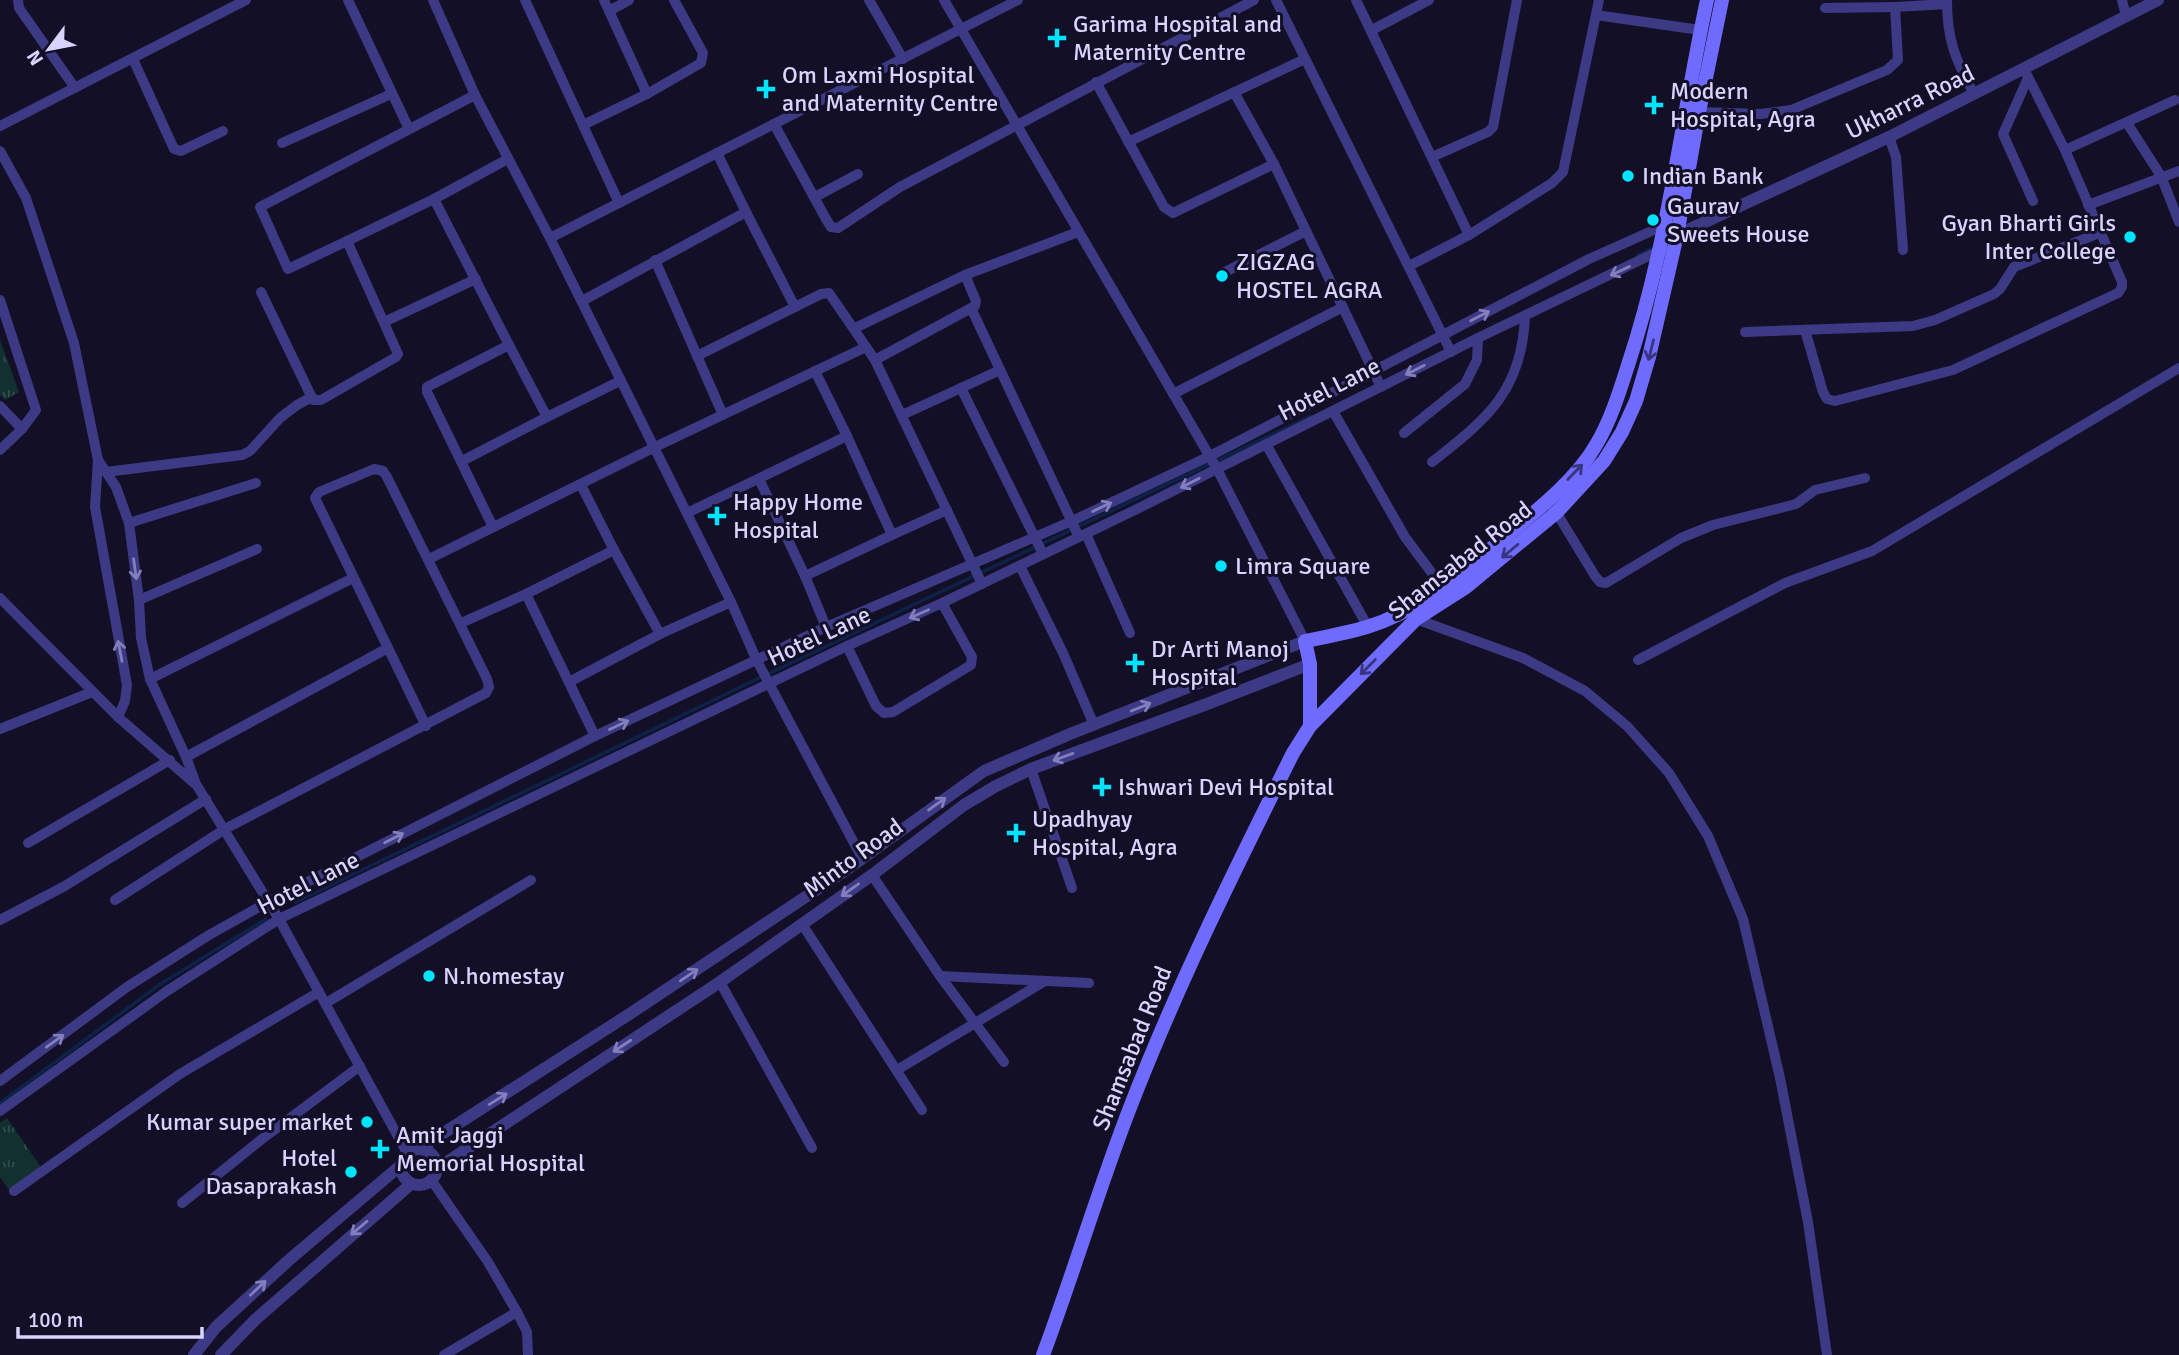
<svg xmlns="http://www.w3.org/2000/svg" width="2179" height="1355" font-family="Signika,sans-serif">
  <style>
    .grass { fill: url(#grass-tufts) }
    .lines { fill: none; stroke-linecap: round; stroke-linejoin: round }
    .stream { stroke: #0c2248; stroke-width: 3.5 }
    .minor { stroke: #3d3a85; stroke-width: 10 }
    .tertiary { stroke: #3d3a85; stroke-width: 12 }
    .secondary { stroke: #6f6bff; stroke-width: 14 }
    .oneway { stroke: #837fbc }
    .oneway2 { stroke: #38347d }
    .poi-dot { fill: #00e5ff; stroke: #130f26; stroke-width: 2.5 }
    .labels { text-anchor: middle; stroke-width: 6; stroke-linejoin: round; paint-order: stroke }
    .poi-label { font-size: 24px; fill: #d9d4ff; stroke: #130f26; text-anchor: start }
    .street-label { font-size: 24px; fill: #d9d4ff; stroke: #130f26 }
  </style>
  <defs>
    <pattern id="grass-tufts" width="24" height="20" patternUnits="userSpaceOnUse" patternTransform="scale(1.75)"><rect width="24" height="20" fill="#12302f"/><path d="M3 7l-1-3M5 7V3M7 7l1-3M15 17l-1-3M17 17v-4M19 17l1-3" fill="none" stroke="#344d4e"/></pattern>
  </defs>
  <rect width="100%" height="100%" fill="#130f26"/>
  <g class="grass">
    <path d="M0,340L19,392L5,400L0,395Z"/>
    <path d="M7,1118L41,1167L9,1190L0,1177V1123Z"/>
  </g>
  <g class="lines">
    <g class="stream">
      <path d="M1638,255L1650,249"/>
      <path d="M296,902L751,682L1311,416"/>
      <path d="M0,1103L159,985L266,919"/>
    </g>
    <g class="minor">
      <path d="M18,0L19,8L75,88"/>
      <path d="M348,0L409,129"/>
      <path d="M433,0L475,95L550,238L731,602L757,661L862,858"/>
      <path d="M525,0L619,203"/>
      <path d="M604,0L647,94"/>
      <path d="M869,0L903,59"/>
      <path d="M944,0L1217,469L1305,641"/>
      <path d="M1276,0L1451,352"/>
      <path d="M1356,0L1469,235"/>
      <path d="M1947,0C1947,40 1955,59 1974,94"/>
      <path d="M2122,0L2126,16"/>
      <path d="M1825,8L1895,7"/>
      <path d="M609,11L629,0"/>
      <path d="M1596,15L1700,30"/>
      <path d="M1372,30L1429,0"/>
      <path d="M133,59L174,149L181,151L223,131"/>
      <path d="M2028,78L2003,134L2033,201"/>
      <path d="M1096,82L1164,207L1173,213L1274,164L1234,92"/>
      <path d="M1699,112L1761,114L1791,110L1887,70L1898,60L1895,7L1947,4"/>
      <path d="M2127,123L2161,176L2179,222"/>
      <path d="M774,124L826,219L831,227L838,228L900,187L1254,0"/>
      <path d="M583,125L647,94L701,63L703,53L674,0"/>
      <path d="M0,126L246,0"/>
      <path d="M1889,137L1896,157L1903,250"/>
      <path d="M1128,142L1305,59"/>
      <path d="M282,143L391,94"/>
      <path d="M2065,150L2175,100"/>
      <path d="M0,151L26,198L74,343L98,460L95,507L127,685L125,701L118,717"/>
      <path d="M717,153L746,212"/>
      <path d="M1432,157L1488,132L1493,127L1517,0"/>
      <path d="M1274,164L1381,387"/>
      <path d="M815,197L858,174"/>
      <path d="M434,199L509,345"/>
      <path d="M2088,205L2179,171"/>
      <path d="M550,238L1018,0"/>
      <path d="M347,241L288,269L260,207L475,95"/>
      <path d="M655,260L723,415"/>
      <path d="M1409,266L1469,235L1552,183L1563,172L1599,0"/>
      <path d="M1221,274L1306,231"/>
      <path d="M261,292L313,400H321L396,357L398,354L347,241L434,199L508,159"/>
      <path d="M0,300L36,410L22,429L0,450"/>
      <path d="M582,301L746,212L795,307L697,356"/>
      <path d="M795,307L821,294L829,293L875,360L982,584"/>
      <path d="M971,308L1079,537"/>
      <path d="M384,322L476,279"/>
      <path d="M855,328L965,275L1078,232"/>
      <path d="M1805,330L1823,392L1827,399L1835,401L1953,370L2118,293L2122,287V282L2065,150L2024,69"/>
      <path d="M1745,332L1913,326L1935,320L1994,294L2000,289L2014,267L2099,233"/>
      <path d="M875,360L975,306L976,301L965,275"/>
      <path d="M961,388L1000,370"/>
      <path d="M1173,394L1343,307"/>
      <path d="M0,406L22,429"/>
      <path d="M1333,411L1405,537L1443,588"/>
      <path d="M902,415L961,388L1043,554"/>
      <path d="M1404,433L1465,384L1477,360L1478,338"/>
      <path d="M847,436L892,535L947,510"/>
      <path d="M1266,444L1368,627"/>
      <path d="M98,460L116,487L129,523L139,600L141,638L150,679L186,757L196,784L279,919L407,1153"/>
      <path d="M462,461L547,417"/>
      <path d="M1432,462C1488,418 1522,391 1525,316"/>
      <path d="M106,472L242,455L250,451L280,418L297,405L312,397"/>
      <path d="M759,479L805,576L892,535"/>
      <path d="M581,485L614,550L660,634L731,602"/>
      <path d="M1553,507L1595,576L1600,582L1606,583L1681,538L1713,525L1796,504L1815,490L1865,478"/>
      <path d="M687,513L847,436L815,371"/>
      <path d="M129,523L256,483"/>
      <path d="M493,527L427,392V387L509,345L547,417L620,381"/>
      <path d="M1086,534L1130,633"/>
      <path d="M429,559L655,447L866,347"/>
      <path d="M1020,566L1063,653L1094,725"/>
      <path d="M805,576L826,627"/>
      <path d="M526,594L595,736"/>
      <path d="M0,598L118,717L194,783"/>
      <path d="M139,600L257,549"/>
      <path d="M1414,616L1416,619L1523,658L1585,691L1627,726L1669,773L1708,836L1743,919L1780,1078L1808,1222L1827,1355"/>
      <path d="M461,623L526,594L614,550"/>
      <path d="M847,646L876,706L884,713L893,712L971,665L972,657L942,603"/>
      <path d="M1638,660L1785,583L1872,551L2179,368"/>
      <path d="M150,679L353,578"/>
      <path d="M569,682L660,634"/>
      <path d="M0,729L92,692"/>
      <path d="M186,757L388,648"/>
      <path d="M1031,769L1072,888"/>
      <path d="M28,843L170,760"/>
      <path d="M872,875L940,976L1004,1062"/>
      <path d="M115,900L225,829L486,693L489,687L487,679L387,477L383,471L374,469L319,492L315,498L426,726"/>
      <path d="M0,920L63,887L206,799"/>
      <path d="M802,924L922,1110"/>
      <path d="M940,976L1089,983"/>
      <path d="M720,982L812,1148"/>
      <path d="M326,1003L531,880"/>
      <path d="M897,1070L1045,981"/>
      <path d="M0,1081L127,987L209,935L268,902L595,736L826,627L1072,521L1210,456L1589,259L1665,225H1669"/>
      <path d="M0,1111L167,991L279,919L847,646L942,603L1137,509L1478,338L1663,249"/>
      <path d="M432,1181L488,1262L517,1312L527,1332L528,1355"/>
      <path d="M14,1191L180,1074L319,992"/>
      <path d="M182,1203L262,1139L360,1066"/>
      <path d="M444,1355L517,1312"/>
    </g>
    <g class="tertiary">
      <path d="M1677,235L1889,137L2158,0"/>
      <path d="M420,1148L625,1017L849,868L984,771L1070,734L1305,641"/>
      <circle cx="419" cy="1167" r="18"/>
      <path d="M438,1168L720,982L872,875L964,805L996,786L1031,769L1207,704L1310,664"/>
      <path d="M194,1355L216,1327L289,1260L400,1166"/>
      <path d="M221,1355L256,1319L411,1184"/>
    </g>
    <g class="secondary">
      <path d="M1310,726V664L1305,641C1325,637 1347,633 1367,627C1419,611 1459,576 1499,542C1531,515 1575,482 1596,445C1611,420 1620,390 1629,362C1668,244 1681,121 1707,0"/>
      <path d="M1043,1355C1074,1272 1099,1187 1131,1105C1178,984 1235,869 1293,753L1310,726L1416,619L1466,587L1557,512L1604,461L1622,432L1636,401L1649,357L1677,235L1699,112L1722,0"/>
    </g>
  </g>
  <defs><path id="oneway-shaft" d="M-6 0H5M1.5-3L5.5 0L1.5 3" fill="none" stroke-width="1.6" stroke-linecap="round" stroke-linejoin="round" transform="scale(1.75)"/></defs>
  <g class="oneway">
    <use href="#oneway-shaft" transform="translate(1620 271) rotate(155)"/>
    <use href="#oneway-shaft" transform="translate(1480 316) rotate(-27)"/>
    <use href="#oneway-shaft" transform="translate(1415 370) rotate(153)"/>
    <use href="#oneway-shaft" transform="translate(1190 483) rotate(153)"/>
    <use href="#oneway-shaft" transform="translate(1102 507) rotate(-25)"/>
    <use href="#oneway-shaft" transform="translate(135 569) rotate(82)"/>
    <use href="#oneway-shaft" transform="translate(919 614) rotate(156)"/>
    <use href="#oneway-shaft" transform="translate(120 651) rotate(-101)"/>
    <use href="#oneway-shaft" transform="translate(1141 707) rotate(-22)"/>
    <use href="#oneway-shaft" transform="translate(619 725) rotate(-25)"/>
    <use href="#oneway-shaft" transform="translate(1063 757) rotate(160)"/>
    <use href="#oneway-shaft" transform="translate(937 804) rotate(-36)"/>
    <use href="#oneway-shaft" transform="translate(394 838) rotate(-27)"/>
    <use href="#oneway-shaft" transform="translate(850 890) rotate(145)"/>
    <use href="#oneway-shaft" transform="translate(689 975) rotate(-34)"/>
    <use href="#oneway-shaft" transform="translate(55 1041) rotate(-36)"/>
    <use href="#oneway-shaft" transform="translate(622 1046) rotate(147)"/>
    <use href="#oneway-shaft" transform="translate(498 1099) rotate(-32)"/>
    <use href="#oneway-shaft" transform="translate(359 1228) rotate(140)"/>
    <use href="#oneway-shaft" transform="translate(258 1288) rotate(-43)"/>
  </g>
  <g class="oneway2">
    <use href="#oneway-shaft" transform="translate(1651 350) rotate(104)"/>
    <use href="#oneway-shaft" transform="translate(1575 472) rotate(-46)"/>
    <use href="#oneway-shaft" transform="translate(1510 551) rotate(140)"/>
    <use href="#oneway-shaft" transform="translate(1368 667) rotate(135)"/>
  </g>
  <g class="poi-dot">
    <path d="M1053.5 27.5h7v7h7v7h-7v7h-7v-7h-7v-7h7z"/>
    <path d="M762.5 78.5h7v7h7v7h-7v7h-7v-7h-7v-7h7z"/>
    <path d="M1650.5 94.5h7v7h7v7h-7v7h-7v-7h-7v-7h7z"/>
    <circle cx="1628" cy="176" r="7"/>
    <circle cx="1653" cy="220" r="7"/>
    <circle cx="2130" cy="237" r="7"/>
    <circle cx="1222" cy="276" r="7"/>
    <path d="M713.5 505.5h7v7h7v7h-7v7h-7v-7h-7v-7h7z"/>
    <circle cx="1221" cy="566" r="7"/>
    <path d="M1131.5 652.5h7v7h7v7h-7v7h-7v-7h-7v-7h7z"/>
    <path d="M1098.5 776.5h7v7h7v7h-7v7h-7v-7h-7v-7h7z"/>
    <path d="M1012.5 822.5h7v7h7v7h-7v7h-7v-7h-7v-7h7z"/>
    <circle cx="429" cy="976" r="7"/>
    <circle cx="367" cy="1122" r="7"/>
    <path d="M376.5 1138.5h7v7h7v7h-7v7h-7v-7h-7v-7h7z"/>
    <circle cx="351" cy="1172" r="7"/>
  </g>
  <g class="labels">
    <g class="poi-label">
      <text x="1073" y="32">Garima Hospital and<tspan x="1073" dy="28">Maternity Centre</tspan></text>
      <text x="782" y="83">Om Laxmi Hospital<tspan x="782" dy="28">and Maternity Centre</tspan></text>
      <text x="1670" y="99">Modern<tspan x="1670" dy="28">Hospital, Agra</tspan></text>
      <text x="1642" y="184">Indian Bank</text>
      <text x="1667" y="214">Gaurav<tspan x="1667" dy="28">Sweets House</tspan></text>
      <text x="2116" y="231" text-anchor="end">Gyan Bharti Girls<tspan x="2116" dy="28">Inter College</tspan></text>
      <text x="1236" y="270">ZIGZAG<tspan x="1236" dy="28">HOSTEL AGRA</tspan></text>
      <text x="733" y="510">Happy Home<tspan x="733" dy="28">Hospital</tspan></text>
      <text x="1235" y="574">Limra Square</text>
      <text x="1151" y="657">Dr Arti Manoj<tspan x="1151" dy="28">Hospital</tspan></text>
      <text x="1118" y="795">Ishwari Devi Hospital</text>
      <text x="1032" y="827">Upadhyay<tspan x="1032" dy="28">Hospital, Agra</tspan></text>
      <text x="443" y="984">N.homestay</text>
      <text x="353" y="1130" text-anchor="end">Kumar super market</text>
      <text x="396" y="1143">Amit Jaggi<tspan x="396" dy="28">Memorial Hospital</tspan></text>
      <text x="337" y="1166" text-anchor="end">Hotel<tspan x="337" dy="28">Dasaprakash</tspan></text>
    </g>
    <g class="street-label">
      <text transform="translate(1910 102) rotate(-26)" y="8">Ukharra Road</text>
      <text transform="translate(1329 389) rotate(-27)" y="8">Hotel Lane</text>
      <text transform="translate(1460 560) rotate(-38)" y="8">Shamsabad Road</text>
      <text transform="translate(819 636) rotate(-25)" y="8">Hotel Lane</text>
      <text transform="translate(853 858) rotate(-36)" y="8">Minto Road</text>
      <text transform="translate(308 883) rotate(-27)" y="8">Hotel Lane</text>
      <text transform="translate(1132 1048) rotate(-68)" y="8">Shamsabad Road</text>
    </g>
  </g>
  <g transform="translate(49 49) rotate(238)" stroke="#130f26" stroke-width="5" paint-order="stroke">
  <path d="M0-5L12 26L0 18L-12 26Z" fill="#d9d4ff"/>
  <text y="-10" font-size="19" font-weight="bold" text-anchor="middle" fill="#d9d4ff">N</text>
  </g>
  <path d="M18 1327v10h184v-10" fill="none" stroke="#d9d4ff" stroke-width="3.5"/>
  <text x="28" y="1327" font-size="21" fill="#d9d4ff" stroke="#130f26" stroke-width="5" paint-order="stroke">100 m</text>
</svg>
